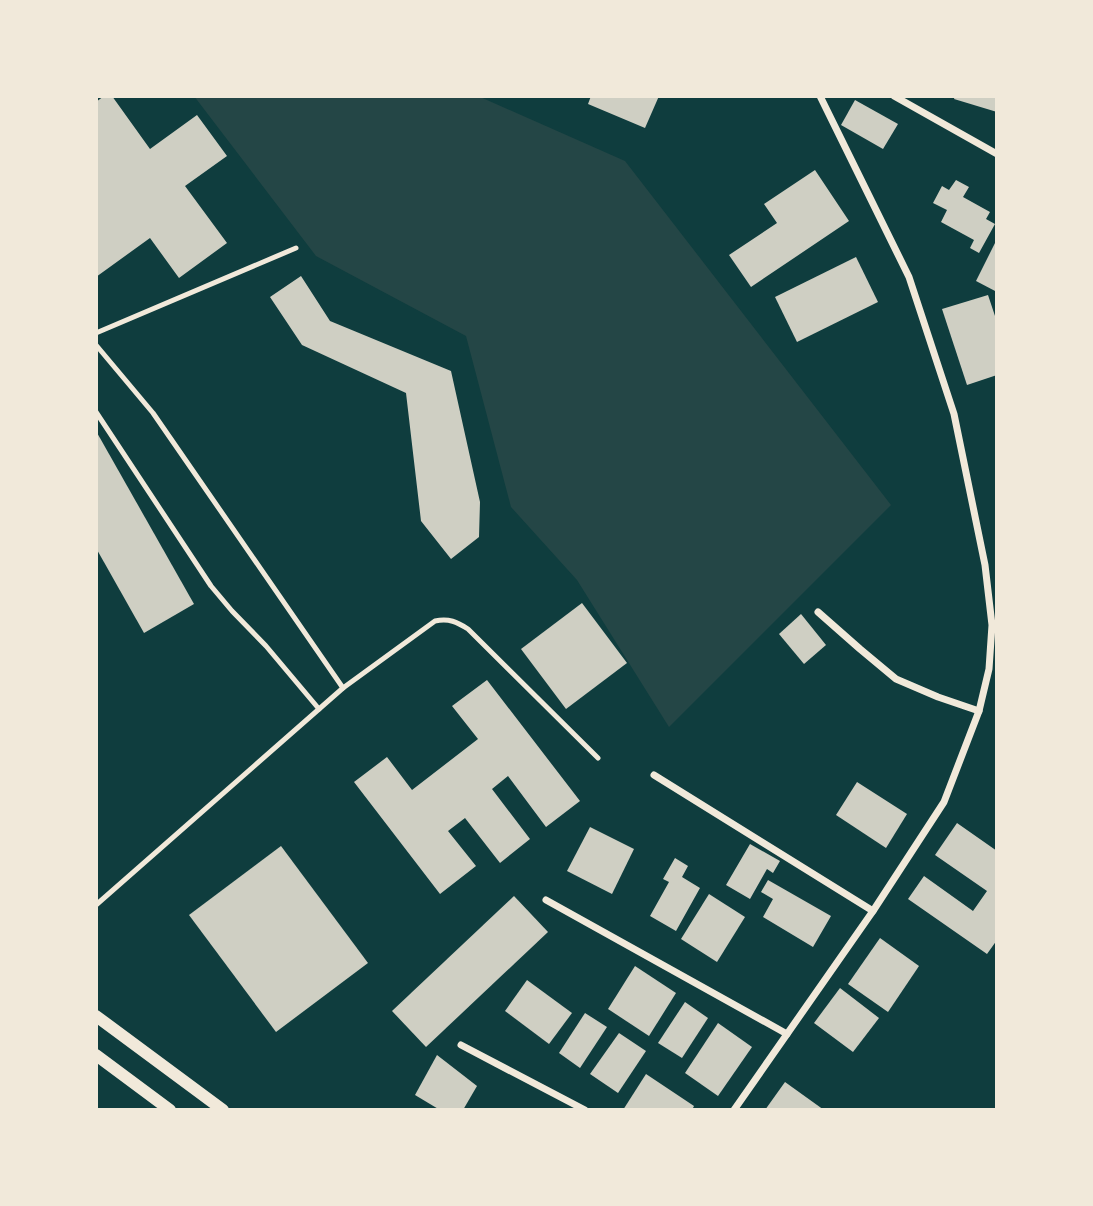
<svg xmlns="http://www.w3.org/2000/svg" width="1093" height="1206" font-family="'Space Grotesk',sans-serif">
  <style>
    .green { fill: #244646 }
    .building { fill: #cfcfc3 }
    .lines { fill: none; stroke-linecap: round; stroke-linejoin: round }
    .service { stroke: #f1e9da; stroke-width: 5 }
    .minor { stroke: #f1e9da; stroke-width: 7 }
    .tertiary { stroke: #f1e9da; stroke-width: 12 }
  </style>
  <rect width="100%" height="100%" fill="#0f3d3e"/>
  <path class="green" d="M194,96H478L625,161L891,505L669,727L577,580L511,507L466,336L316,256Z"/>
  <g class="building">
    <path d="M104,96H112L150,149L197,115L227,156L185,186L227,243L179,278L150,238L96,277V102Z"/>
    <path d="M591,96H659L645,128L588,104Z"/>
    <path d="M955,96H997V112L954,99Z"/>
    <path d="M855,100L898,124L883,149L841,125Z"/>
    <path d="M815,170L849,221L751,287L729,255L777,223L764,204Z"/>
    <path d="M956,180L969,187L963,197L990,212L986,219L995,224L979,253L970,248L974,240L941,222L947,210L933,203L942,186L949,190Z"/>
    <path d="M997,239V292L976,281Z"/>
    <path d="M856,257L878,302L797,342L775,297Z"/>
    <path d="M301,276L330,321L451,371L480,502L479,537L451,559L421,521L406,393L302,345L270,297Z"/>
    <path d="M988,295L997,322V375L967,385L942,309Z"/>
    <path d="M96,431L194,604L144,633L96,548Z"/>
    <path d="M582,603L627,663L566,709L521,649Z"/>
    <path d="M801,614L826,645L804,664L779,634Z"/>
    <path d="M487,680L580,801L546,827L508,776L492,789L530,839L500,863L465,818L448,831L476,866L440,894L354,782L387,757L412,790L478,739L452,706Z"/>
    <path d="M857,782L907,814L886,848L836,815Z"/>
    <path d="M957,823L997,851V940L987,954L908,899L924,876L973,911L987,891L935,855Z"/>
    <path d="M590,827L634,849L612,894L567,871Z"/>
    <path d="M750,844L780,861L773,873L767,869L750,899L726,885Z"/>
    <path d="M281,846L368,963L276,1032L189,915Z"/>
    <path d="M675,858L688,866L682,877L700,888L676,931L650,916L669,882L663,879Z"/>
    <path d="M768,880L831,916L813,947L763,917L773,899L761,892Z"/>
    <path d="M709,894L745,917L717,962L681,939Z"/>
    <path d="M514,896L548,932L426,1047L392,1011Z"/>
    <path d="M880,938L919,966L888,1012L848,984Z"/>
    <path d="M635,966L676,993L649,1036L608,1009Z"/>
    <path d="M527,980L572,1013L549,1044L505,1011Z"/>
    <path d="M840,988L879,1018L853,1052L814,1023Z"/>
    <path d="M685,1002L708,1018L682,1058L658,1043Z"/>
    <path d="M585,1013L607,1027L580,1068L559,1053Z"/>
    <path d="M718,1023L752,1047L718,1096L685,1073Z"/>
    <path d="M619,1033L646,1051L618,1093L590,1074Z"/>
    <path d="M437,1055L477,1086L463,1110H440L415,1095Z"/>
    <path d="M646,1074L694,1106L692,1110H623Z"/>
    <path d="M785,1082L824,1110H765Z"/>
  </g>
  <g class="lines">
    <g class="service">
      <path d="M96,333L296,248"/>
      <path d="M96,345L153,413L343,688"/>
      <path d="M96,412L211,586L232,611L266,646L319,709"/>
      <path d="M96,905L343,688L435,621C449,618 457,622 468,629L598,758"/>
    </g>
    <g class="minor">
      <path d="M894,96L997,154"/>
      <path d="M818,612L860,649L896,679L938,697L979,711"/>
      <path d="M654,775L873,911"/>
      <path d="M546,900L787,1034"/>
      <path d="M461,1045L585,1110"/>
      <path d="M734,1110L873,911L944,802L979,711L989,669L992,625L985,565L954,414L909,277L820,96"/>
    </g>
    <g class="tertiary">
      <path d="M96,1016L223,1110"/>
      <path d="M96,1055L170,1110"/>
    </g>
  </g>
  <rect width="1093" height="1206" fill="none" stroke="#f1e9da" stroke-width="196"/>
</svg>
